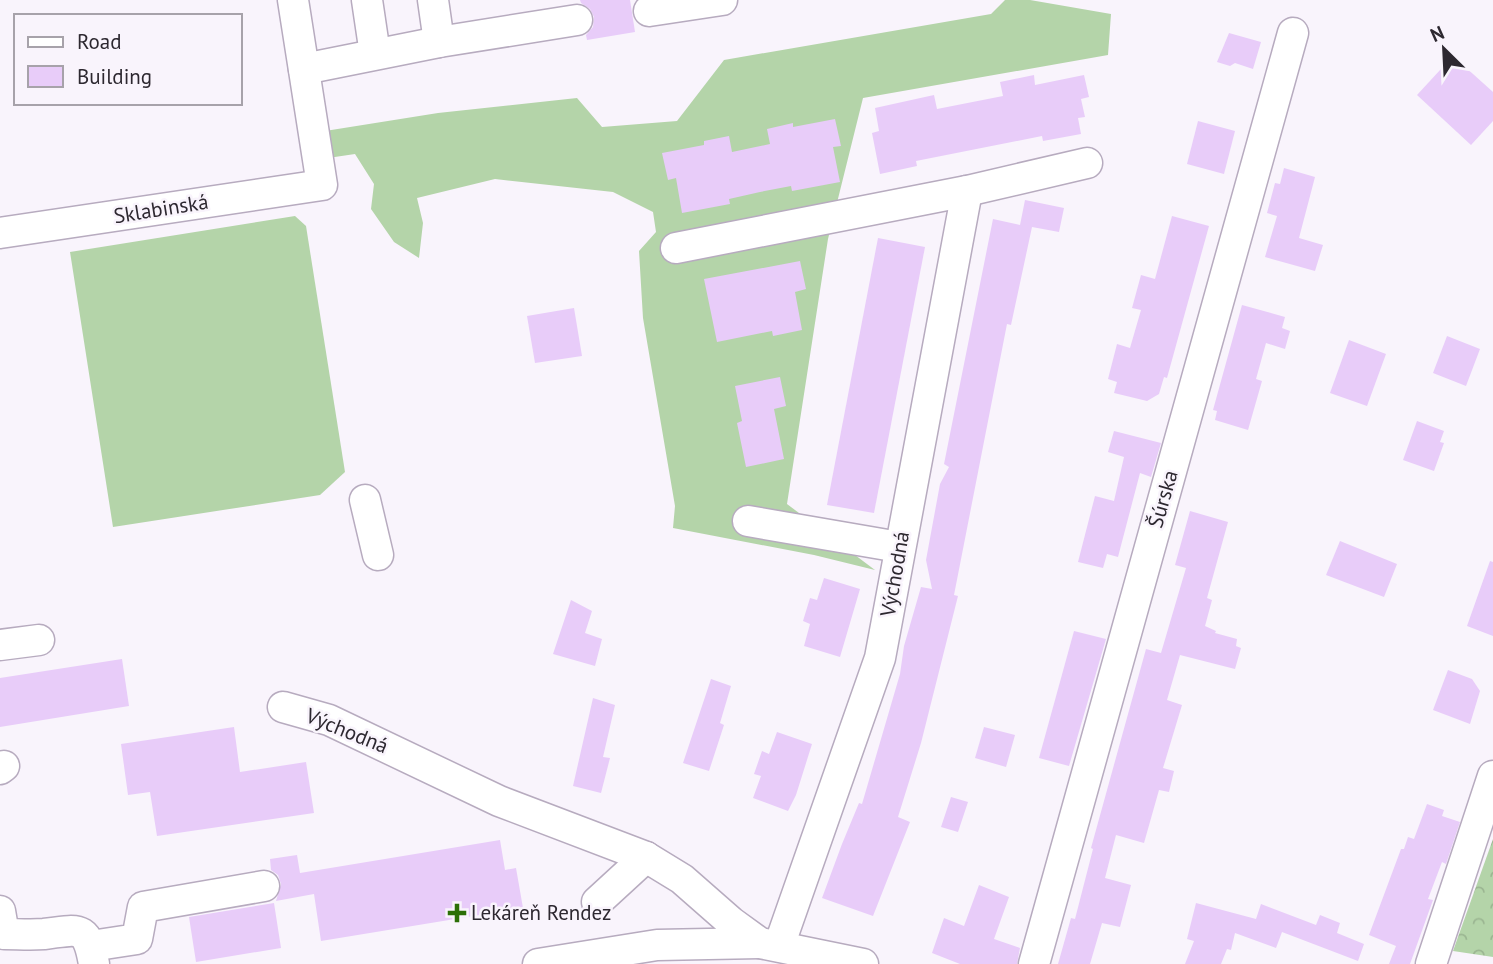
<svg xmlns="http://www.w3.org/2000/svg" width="1493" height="964" font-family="'PT Sans',sans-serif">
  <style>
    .grass { fill: #b4d4a9 }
    .forest { fill: url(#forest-crowns) }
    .building { fill: #e8ccf9 }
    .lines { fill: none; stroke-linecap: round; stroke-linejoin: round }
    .minor-casing { stroke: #b7abbf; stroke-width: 33 }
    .minor { stroke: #fff; stroke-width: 30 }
    .poi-dot { fill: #2c6f07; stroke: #f9f4fc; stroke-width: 2.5 }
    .labels { text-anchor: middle; stroke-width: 5; stroke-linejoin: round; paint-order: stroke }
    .street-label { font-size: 21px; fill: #2d2830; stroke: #f9f4fc }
    .poi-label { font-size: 21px; fill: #2d2830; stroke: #f9f4fc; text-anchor: start }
  </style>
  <defs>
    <pattern id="forest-crowns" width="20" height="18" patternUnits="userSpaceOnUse" patternTransform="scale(1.75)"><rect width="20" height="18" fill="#b4d4a9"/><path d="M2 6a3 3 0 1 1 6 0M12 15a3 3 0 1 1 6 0" fill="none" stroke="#9bb692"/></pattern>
  </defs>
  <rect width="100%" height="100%" fill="#f9f4fc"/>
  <g class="grass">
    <path d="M1005,0H1030L1111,14L1108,55L863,98L828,239L787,504L875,570L814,555L673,528L675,506L643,318L639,251L656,232L653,212L613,192L495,179L417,198L423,223L419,258L394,242L371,209L374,184L355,154L328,158L325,131L438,113L577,98L602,127L677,121L724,60L991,14Z"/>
    <path d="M295,216L306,226L345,472L320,495L113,527L70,252Z"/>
  </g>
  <path class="forest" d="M1493,839V957L1453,951Z"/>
  <g class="building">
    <path d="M580,0H630L635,32L587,40L586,35L593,27L594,17L590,9L581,3Z"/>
    <path d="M1229,33L1261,42L1253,69L1235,63L1230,66L1217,62Z"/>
    <path d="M1453,56L1493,92V121L1471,145L1417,95Z"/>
    <path d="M1034,75L1035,85L1084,75L1089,97L1081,99L1085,117L1078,118L1081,134L1043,141L1042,136L916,161L917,166L880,174L872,133L879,131L875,108L934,95L937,109L1003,96L1000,82Z"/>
    <path d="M835,119L841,146L833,147L840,182L792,191L791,186L760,192L729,199L730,204L682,213L676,178L668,180L662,153L704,145V141L729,136L732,152L770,144L767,129L793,123V127Z"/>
    <path d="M1198,121L1235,131L1224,174L1187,164Z"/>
    <path d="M1284,168L1315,177L1299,238L1323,245L1315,271L1265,257L1277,216L1267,213L1275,183L1280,184Z"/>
    <path d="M1025,200L1064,208L1059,232L1032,227L1011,325L1007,324L954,595L958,596L921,743L898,817L910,822L873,916L822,898L842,844L859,803L862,804L900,674L904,646L921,587L932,589L926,560L940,484L949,467L944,464L993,219L1020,225Z"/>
    <path d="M1172,216L1209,226L1167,378L1164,377L1159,394L1147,401L1114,393L1117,382L1108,379L1117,344L1130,348L1141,310L1132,308L1141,275L1155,279Z"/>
    <path d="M878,238L925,247L874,513L827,505Z"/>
    <path d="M800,261L806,289L795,292L802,330L773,336L772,331L717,342L704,279Z"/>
    <path d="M1242,305L1285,317L1282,328L1290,331L1285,349L1266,343L1256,379L1262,381L1248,430L1215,420L1217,411L1213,410Z"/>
    <path d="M574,308L582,356L535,363L527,316Z"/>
    <path d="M1447,336L1480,349L1466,386L1433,373Z"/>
    <path d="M1349,340L1386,354L1367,406L1330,393Z"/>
    <path d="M780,377L786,406L774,409L784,459L746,467L737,423L742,421L735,386Z"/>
    <path d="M1417,421L1444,431L1440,442L1444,443L1434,471L1403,460Z"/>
    <path d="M1114,431L1161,443L1151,477L1140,473L1118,557L1107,554L1103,568L1078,562L1095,496L1114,501L1124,457L1108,452Z"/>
    <path d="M1190,511L1228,522L1207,598L1212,600L1205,626L1216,631L1215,633L1237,639L1236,646L1241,648L1235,669L1180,655L1167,700L1182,705L1163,768L1174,771L1169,792L1159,790L1144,843L1116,835L1105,878L1131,885L1120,927L1102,923L1090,964H1058L1071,918L1075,919L1093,849L1091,848L1146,649L1161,653L1186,568L1175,565Z"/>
    <path d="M1340,541L1397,564L1384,597L1326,575Z"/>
    <path d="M1490,561L1493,562V636L1467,626Z"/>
    <path d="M824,578L860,589L840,657L804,646L810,624L803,621L810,598L817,600Z"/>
    <path d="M571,600L592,611L585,633L602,639L595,666L553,654Z"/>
    <path d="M1074,631L1106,639L1069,766L1039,758Z"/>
    <path d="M122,659L129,706L0,727V678Z"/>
    <path d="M1448,670L1472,679L1480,691L1470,724L1433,710Z"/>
    <path d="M711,679L731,686L720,723L724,725L709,771L683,763Z"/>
    <path d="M593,698L615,705L603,757L610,758L601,793L573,786Z"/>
    <path d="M234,727L240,772L306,762L314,813L157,836L150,792L128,795L121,744Z"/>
    <path d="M984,727L1015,735L1006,767L975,758Z"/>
    <path d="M777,732L812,744L796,795L788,811L753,798L761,776L754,774L762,751L769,754Z"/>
    <path d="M951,797L968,802L958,832L941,827Z"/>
    <path d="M1427,804L1444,810L1442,816L1460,822L1446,864L1442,862L1428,899L1433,900L1410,964H1389L1396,946L1369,935L1401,849H1404L1408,837L1414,839Z"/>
    <path d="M500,840L505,870L516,868L523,908L321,941L314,894L276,901L281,884L278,875L271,870L270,859L297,855L300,873Z"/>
    <path d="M979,885L1009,897L994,939L1020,948L1017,964H960L932,953L944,918L964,926Z"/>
    <path d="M274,903L281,948L196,962L189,917Z"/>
    <path d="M1196,903L1256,919L1261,904L1316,925L1320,915L1340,923L1337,933L1364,944L1358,961L1282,932L1276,948L1235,933L1231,950L1227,949L1221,964H1185L1194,941L1187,939Z"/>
  </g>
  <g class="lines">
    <g class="minor-casing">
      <g id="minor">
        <path d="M367,0L375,54"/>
        <path d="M433,0L439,42"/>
        <path d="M649,11L722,0"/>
        <path d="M304,69L439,42L577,20"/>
        <path d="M0,233L322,185L293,0"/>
        <path d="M676,248L967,191L1087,163"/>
        <path d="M365,500L378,555"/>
        <path d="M748,521L899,547"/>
        <path d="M0,645L39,640"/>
        <path d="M283,707L329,720L499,801L646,857L682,879L731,922L760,943L863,964"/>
        <path d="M0,769L4,766"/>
        <path d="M597,902L646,857"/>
        <path d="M0,911L4,934C17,934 31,935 44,934C78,930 87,923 94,964"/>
        <path d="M91,946L137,939L143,907L264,886"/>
        <path d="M779,946L880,658L967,191"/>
        <path d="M538,964L657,945L760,943"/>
        <path d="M1034,964L1293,33"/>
        <path d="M1431,964L1493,776"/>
      </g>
    </g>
    <use href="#minor" class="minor"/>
  </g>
  <path class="poi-dot" d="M453.5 902.5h7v7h7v7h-7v7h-7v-7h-7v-7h7z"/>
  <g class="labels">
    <g class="street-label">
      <text transform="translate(161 209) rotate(-9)" y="7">Sklabinská</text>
      <text transform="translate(1163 499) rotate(-74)" y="7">Šúrska</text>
      <text transform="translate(895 574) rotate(-80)" y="7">Východná</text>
      <text transform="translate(347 731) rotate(22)" y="7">Východná</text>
    </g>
    <g class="poi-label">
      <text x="471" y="920">Lekáreň Rendez</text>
    </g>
  </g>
  <rect x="14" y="14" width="228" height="91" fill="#f9f4fc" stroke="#a7a2aa" stroke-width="2"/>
  <rect x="28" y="37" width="35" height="10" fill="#ffffff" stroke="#a7a2aa" stroke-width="2"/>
  <text x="77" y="49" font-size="21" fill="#2d2830">Road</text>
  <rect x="28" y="66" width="35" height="21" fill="#e8ccf9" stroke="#a7a2aa" stroke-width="2"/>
  <text x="77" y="84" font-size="21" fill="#2d2830">Building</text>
  <g transform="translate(1444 49) rotate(336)" stroke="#f9f4fc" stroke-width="5" paint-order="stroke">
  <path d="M0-5L12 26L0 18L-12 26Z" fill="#2d2830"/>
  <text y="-10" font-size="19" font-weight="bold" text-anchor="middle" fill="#2d2830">N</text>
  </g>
</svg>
